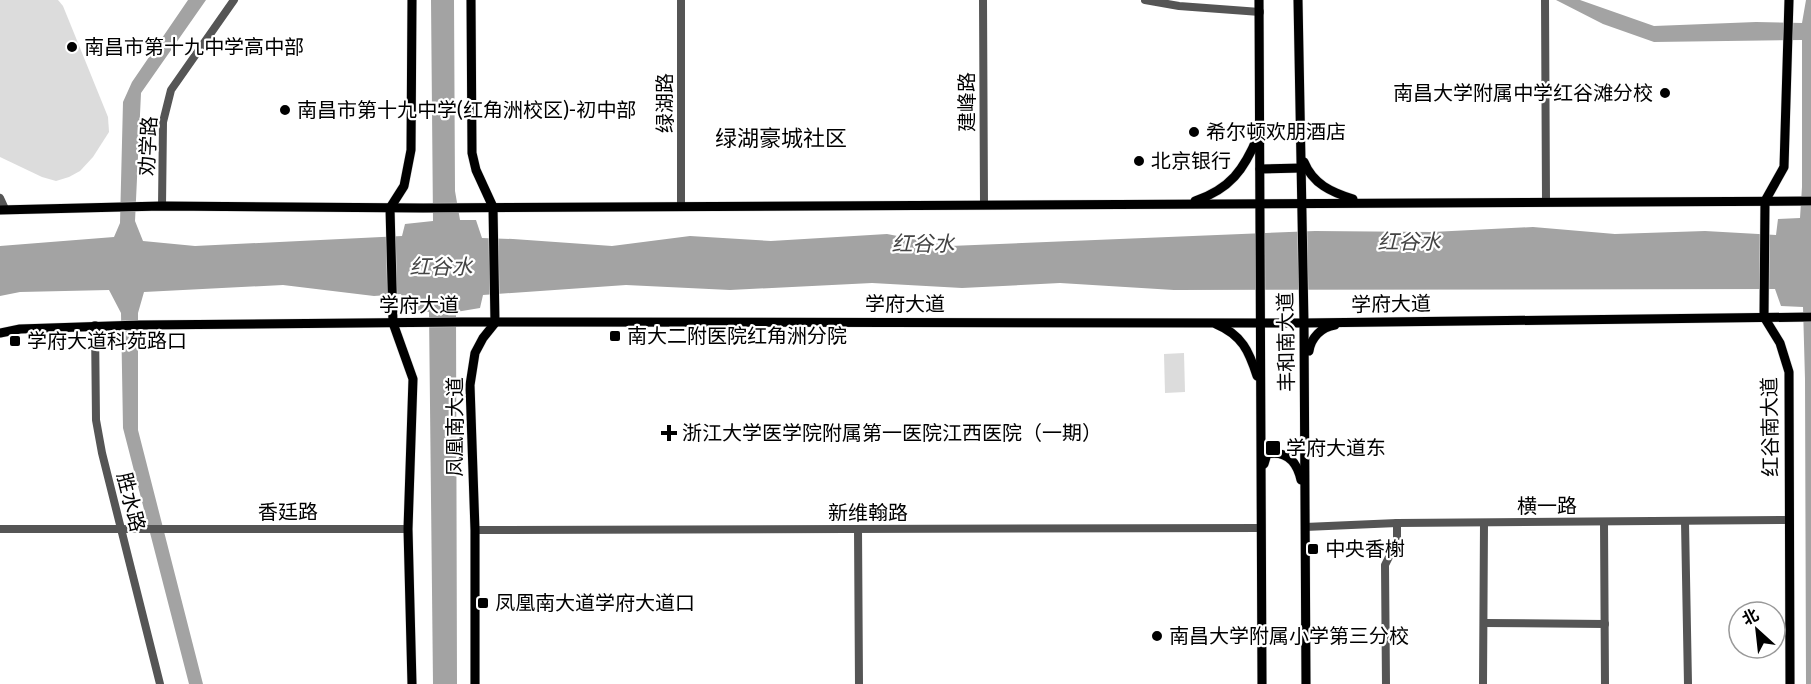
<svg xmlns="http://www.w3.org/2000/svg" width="1811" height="684" font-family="'Fira Sans Condensed','Noto Sans SC',sans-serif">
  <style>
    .green { fill: #dcdcdc }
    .water { fill: #a3a3a3 }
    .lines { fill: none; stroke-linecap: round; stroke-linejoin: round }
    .major-casing { stroke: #dbdbdb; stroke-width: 10 }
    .minor { stroke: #555; stroke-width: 8 }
    .major { stroke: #000; stroke-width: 9 }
    .poi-dot { fill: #000; stroke: #fff; stroke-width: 2 }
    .labels { text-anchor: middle; stroke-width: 4.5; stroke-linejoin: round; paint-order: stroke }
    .poi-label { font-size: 20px; fill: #000; stroke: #fff; text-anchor: start }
    .street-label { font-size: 20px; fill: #000; stroke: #fff }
    .water-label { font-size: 21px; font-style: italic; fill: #444; stroke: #fff }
    .quarter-label { font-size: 22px; fill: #000; stroke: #fff }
  </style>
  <rect width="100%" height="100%" fill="#fff"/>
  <g class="green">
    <path d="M0,0H58L63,6L108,117L109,132L93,157L80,171L69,177L56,181L42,177L0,157Z"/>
    <path d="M1184,353L1185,392L1165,393L1164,354Z"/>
  </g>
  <path class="water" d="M188,0H206L141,93L135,221L143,241L195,246L402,236L405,224L433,221L431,0H454L455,191L460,220H476L482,238L513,239L612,246L690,236L771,241L887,234L950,246L1315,231L1432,232L1533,227L1615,234L1705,231L1776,235L1778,219L1800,218L1802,187V40L1654,42L1603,24L1556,0H1580L1654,26L1756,22L1802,23L1806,0H1811V684H1806L1805,379L1803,307L1781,306L1775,289L1174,290L1060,283L962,288L872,283L730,290L626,285L483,295L480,308L456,312L457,684H433L429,312L406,309L401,294L374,296L283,285L144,292L138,313V430L203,684H189L123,428L121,313L109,290L20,292L0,296V246L114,237L120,223L123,102L132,82Z"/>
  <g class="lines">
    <g class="major-casing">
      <g id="major">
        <path d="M412,0L411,150L404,186L390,208L393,323L413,379L408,529L412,684"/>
        <path d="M471,0L472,153L476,170L493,207L495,323L483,338L475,353L470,385L475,530V684"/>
        <path d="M1259,0L1262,684"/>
        <path d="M1298,0L1304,323L1306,684"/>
        <path d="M1789,0L1784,167L1765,201L1764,317L1780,343L1789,372L1790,684"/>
        <path d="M1304,162C1313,184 1331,192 1353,199"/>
        <path d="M1260,169L1302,168"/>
        <path d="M1195,201C1230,189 1244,170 1258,136"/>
        <path d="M0,210L162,206L423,208L1811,201"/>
        <path d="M1216,324C1242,335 1249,351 1257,376"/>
        <path d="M0,333L20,329L140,325L462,322L1304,323L1811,317"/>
        <path d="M1309,351C1311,338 1321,327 1335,325"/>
        <path d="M1264,464L1267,454C1287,450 1297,462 1301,480"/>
      </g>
    </g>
    <g class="minor">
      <path d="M983,0L984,204"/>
      <path d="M1145,0L1179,6L1260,12"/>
      <path d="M1545,0L1546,201"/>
      <path d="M0,198L5,209"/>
      <path d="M162,206L163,122L171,90L234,0"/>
      <path d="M681,206V0"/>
      <path d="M95,325L96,420L102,453L160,684"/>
      <path d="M1685,522L1688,684"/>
      <path d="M1604,523L1605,684"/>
      <path d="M1305,527L1397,523L1789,520"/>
      <path d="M0,529H408"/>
      <path d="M858,529L859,684"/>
      <path d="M475,530L1261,528"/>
      <path d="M1484,623L1605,624"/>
      <path d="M1386,684L1385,565L1397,541V523"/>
      <path d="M1483,684L1484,523"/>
    </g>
    <use href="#major" class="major"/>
  </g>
  <g class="poi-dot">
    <circle cx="72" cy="47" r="6"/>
    <circle cx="1665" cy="93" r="6"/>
    <circle cx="285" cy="110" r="6"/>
    <circle cx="1194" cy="132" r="6"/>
    <circle cx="1139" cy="161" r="6"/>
    <rect x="609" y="330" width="12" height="12" rx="3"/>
    <rect x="9" y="335" width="12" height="12" rx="3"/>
    <path d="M666 424h6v6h6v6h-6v6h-6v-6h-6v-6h6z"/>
    <rect x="1265" y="440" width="16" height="16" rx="3"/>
    <rect x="1307" y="543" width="12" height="12" rx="3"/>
    <rect x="477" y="597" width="12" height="12" rx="3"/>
    <circle cx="1157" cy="636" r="6"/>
  </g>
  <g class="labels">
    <g class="poi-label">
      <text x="84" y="54">南昌市第十九中学高中部</text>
      <text x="1653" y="100" text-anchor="end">南昌大学附属中学红谷滩分校</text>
      <text x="297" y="117">南昌市第十九中学(红角洲校区)-初中部</text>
      <text x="1206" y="139">希尔顿欢朋酒店</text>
      <text x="1151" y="168">北京银行</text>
      <text x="627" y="343">南大二附医院红角洲分院</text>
      <text x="27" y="348">学府大道科苑路口</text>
      <text x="682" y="440">浙江大学医学院附属第一医院江西医院（一期）</text>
      <text x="1286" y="455">学府大道东</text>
      <text x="1325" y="556">中央香榭</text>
      <text x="495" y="610">凤凰南大道学府大道口</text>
      <text x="1169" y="643">南昌大学附属小学第三分校</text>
    </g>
    <g class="street-label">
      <text transform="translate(967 102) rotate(-90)" y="7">建峰路</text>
      <text transform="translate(665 103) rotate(-90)" y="7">绿湖路</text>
      <text transform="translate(148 146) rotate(-87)" y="7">劝学路</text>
      <text x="905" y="311">学府大道</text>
      <text transform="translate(1391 304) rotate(-1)" y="7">学府大道</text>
      <text x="419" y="312">学府大道</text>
      <text transform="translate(1286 342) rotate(-91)" y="7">丰和南大道</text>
      <text transform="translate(455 427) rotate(-90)" y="7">凤凰南大道</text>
      <text transform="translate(1770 427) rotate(-91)" y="7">红谷南大道</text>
      <text transform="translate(131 502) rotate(76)" y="7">胜水路</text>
      <text x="1547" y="513">横一路</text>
      <text x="288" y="519">香廷路</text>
      <text x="868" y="520">新维翰路</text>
    </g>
    <g class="water-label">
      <text x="1409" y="249">红谷水</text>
      <text x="923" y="251">红谷水</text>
      <text x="441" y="274">红谷水</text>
    </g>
    <g class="quarter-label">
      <text x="781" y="146">绿湖豪城社区</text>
    </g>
  </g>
  <g transform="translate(1757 630) rotate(333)"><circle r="28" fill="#ffffff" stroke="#999999" stroke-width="1.5"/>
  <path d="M0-4.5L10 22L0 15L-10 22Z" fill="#000000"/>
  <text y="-9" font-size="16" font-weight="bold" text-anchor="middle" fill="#000000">北</text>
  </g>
</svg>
